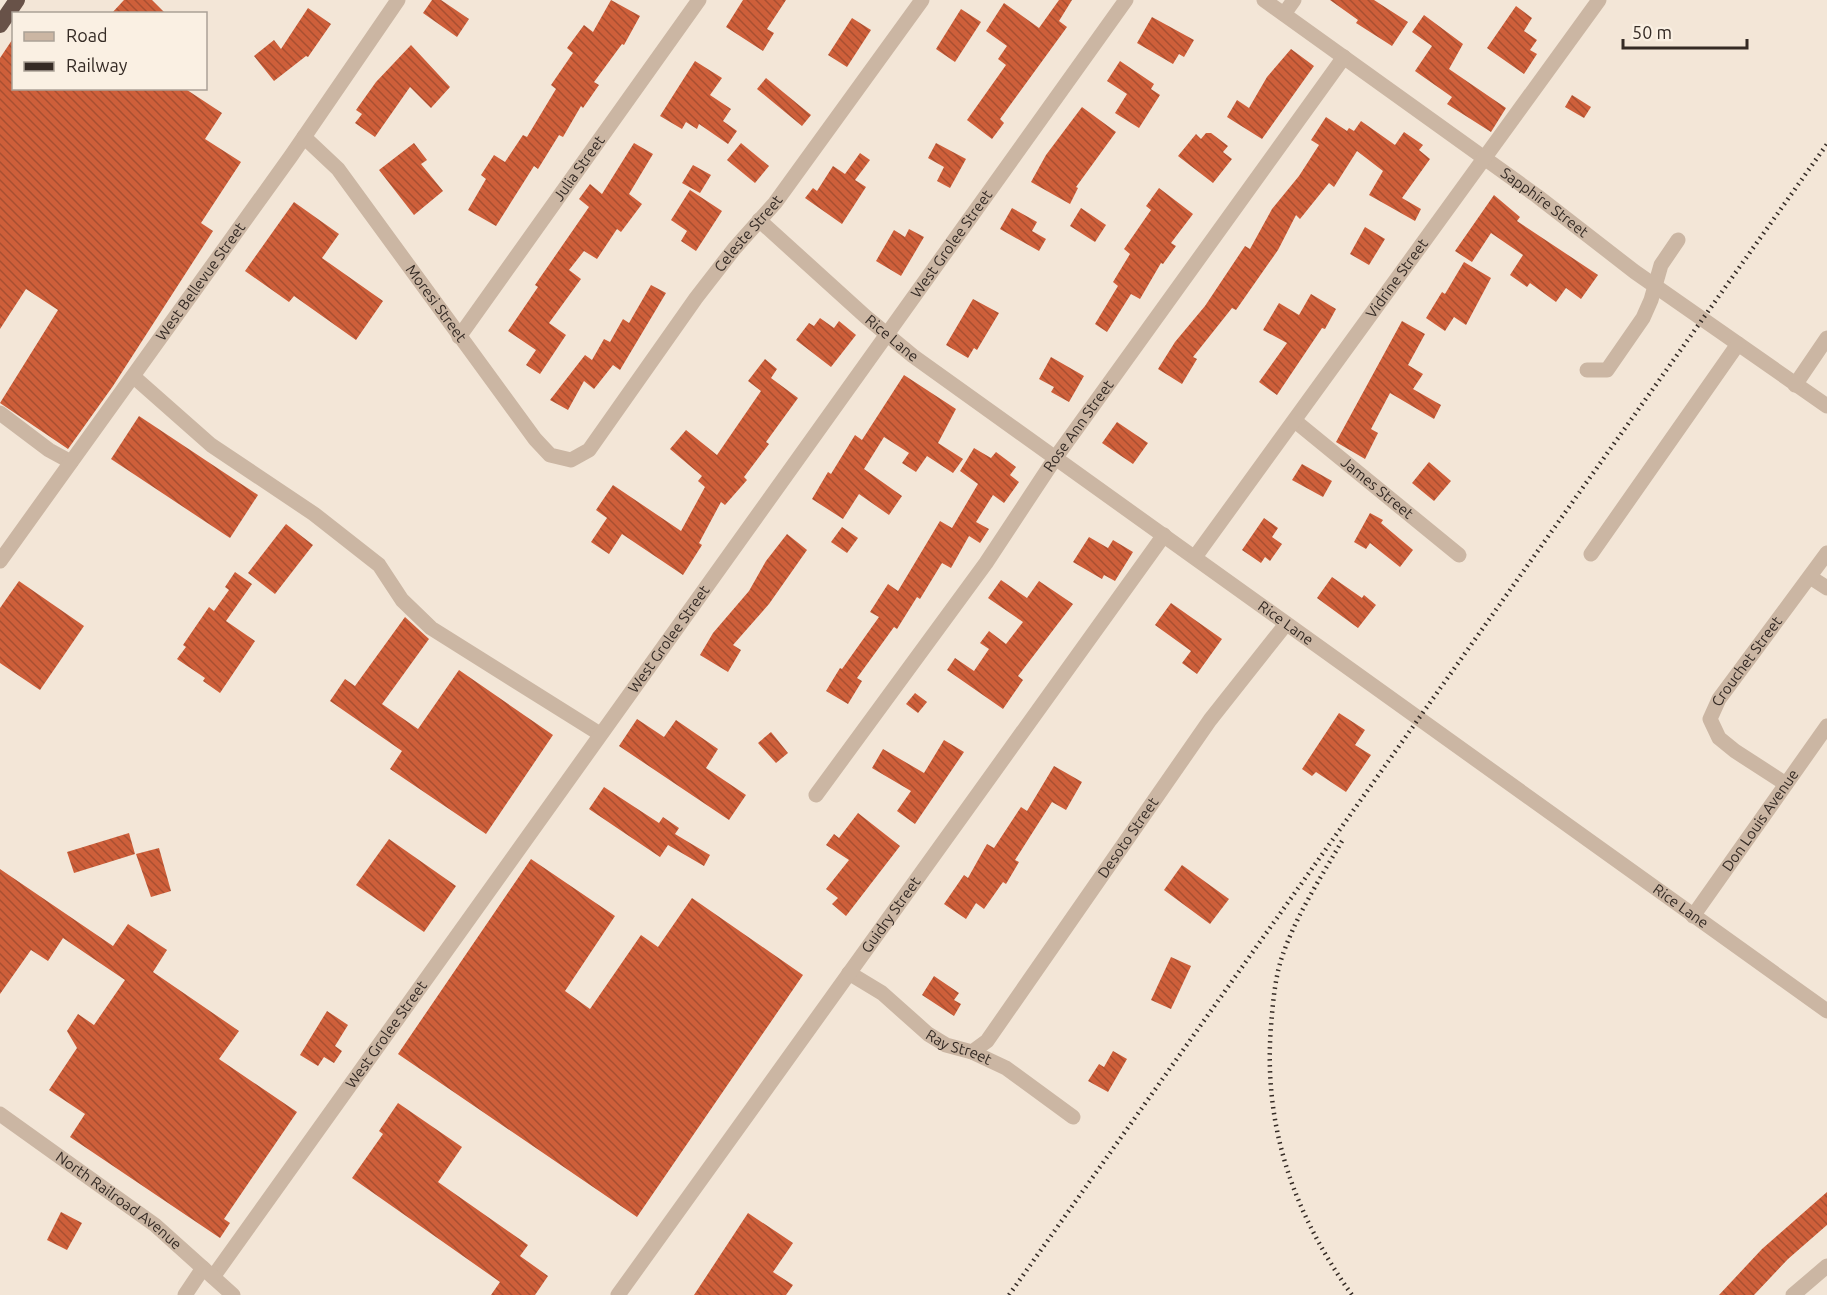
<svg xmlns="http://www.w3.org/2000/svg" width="1827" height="1295" font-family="Ubuntu,sans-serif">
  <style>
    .building { fill: url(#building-back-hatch) }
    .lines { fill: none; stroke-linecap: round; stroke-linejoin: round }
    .minor { stroke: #cbb6a3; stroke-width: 15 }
    .tertiary { stroke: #cbb6a3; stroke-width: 15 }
    .trunk { stroke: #685248; stroke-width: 16 }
    .rail { stroke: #352b25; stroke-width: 4.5; stroke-dasharray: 1.5 4.5; stroke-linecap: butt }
    .labels { text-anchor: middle; stroke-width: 4.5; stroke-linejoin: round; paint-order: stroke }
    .street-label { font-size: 15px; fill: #352b25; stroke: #faf0e3 }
  </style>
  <defs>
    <pattern id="building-back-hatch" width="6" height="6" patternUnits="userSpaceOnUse" patternTransform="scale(1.5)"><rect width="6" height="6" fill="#ce5f3a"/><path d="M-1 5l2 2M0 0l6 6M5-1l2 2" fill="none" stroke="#a84f31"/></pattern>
  </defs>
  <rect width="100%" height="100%" fill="#f3e6d7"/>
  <g class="building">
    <path d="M124,0H152L166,14H111Z"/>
    <path d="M432,0H441L469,19L457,37L423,13Z"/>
    <path d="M611,0L640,16L624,45L622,44L594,82L599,85L583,108L581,106L563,137L559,135L538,169L534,166L496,226L468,210L486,179L481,175L494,155L505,162L523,135L527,137L556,89L551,85L573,53L567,48L584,25L593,32Z"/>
    <path d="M743,0H786L767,29L774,33L763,51L726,27Z"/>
    <path d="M1059,0H1072L1059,21L1067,27L1000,119L1004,123L992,139L967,120L1006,65L998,59L1007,46L986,31L1004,3L1039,28Z"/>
    <path d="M1330,0H1374L1408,22L1392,46L1356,23L1358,20Z"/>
    <path d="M1516,6L1532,18L1524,31L1537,40L1530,50L1537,54L1524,74L1487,48Z"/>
    <path d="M308,8L331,24L308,57L306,56L274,81L254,56L274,40L281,49Z"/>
    <path d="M961,9L981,22L955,62L936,49Z"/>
    <path d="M1424,15L1463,44L1449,69L1506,108L1491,132L1447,104L1452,97L1415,71L1432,46L1412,32Z"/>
    <path d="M1152,17L1194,40L1184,57L1179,54L1173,64L1137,43Z"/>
    <path d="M852,18L871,30L847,67L828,55Z"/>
    <path d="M14,37V88H184L222,113L205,139L241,162L201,223L213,231L113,386L68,449L0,403L58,310L26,289L0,329V58Z"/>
    <path d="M411,45L450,87L431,108L410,87L375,137L355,123L362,114L356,110L376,82Z"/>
    <path d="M1291,49L1314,66L1262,139L1227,117L1237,100L1249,108L1267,77Z"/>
    <path d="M695,61L722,78L710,95L731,109L723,121L737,131L728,144L699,124L697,129L686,122L682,129L660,116Z"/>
    <path d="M1120,61L1154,84L1151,89L1160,95L1139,128L1115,113L1127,94L1107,81Z"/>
    <path d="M766,78L811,115L802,126L757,89Z"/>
    <path d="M1572,95L1591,107L1584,118L1565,107Z"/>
    <path d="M1082,107L1116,132L1076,187L1078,188L1070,204L1031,182L1046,155Z"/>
    <path d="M1326,117L1347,131L1349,128L1354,131L1361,121L1395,145L1404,132L1423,145L1419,150L1430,159L1402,198L1421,209L1415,221L1369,195L1383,171L1357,151L1334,187L1329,183L1300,219L1296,215L1278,250L1236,310L1232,308L1193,357L1197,359L1182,384L1158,369L1175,342L1205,306L1245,246L1250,249L1272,209L1299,176L1319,145L1311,140Z"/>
    <path d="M1206,133H1211L1228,146L1223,152L1232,159L1213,183L1178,156L1196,134L1201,139Z"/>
    <path d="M414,143L427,160L421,164L443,191L414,215L379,170Z"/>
    <path d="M634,143L653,154L629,194L642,204L621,232L617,229L597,259L584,251L569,270L581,279L549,323L566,335L540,374L526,365L536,350L508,331L538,287L535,285L589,207L579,199L590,184L602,194Z"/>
    <path d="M741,143L769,166L755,183L727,160Z"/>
    <path d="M936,143L966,159L950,188L937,181L944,167L928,158Z"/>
    <path d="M860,153L870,160L855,180L866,187L842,224L805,198L813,188L817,191L833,166L845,174Z"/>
    <path d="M693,165L711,175L700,193L682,183Z"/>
    <path d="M1159,188L1193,214L1171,243L1176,246L1163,264L1161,263L1140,299L1131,294L1107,332L1095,324L1118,286L1113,282L1130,254L1124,249L1151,210L1146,206Z"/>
    <path d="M690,190L722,211L696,251L681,241L687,231L671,220Z"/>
    <path d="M1494,195L1520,217L1517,221L1598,275L1581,299L1566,288L1556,302L1530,283L1527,287L1510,275L1523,255L1491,233L1472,262L1455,251Z"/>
    <path d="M294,202L339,234L322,258L383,301L356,340L294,296L289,302L245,271Z"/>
    <path d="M1012,208L1037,222L1032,231L1046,239L1039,251L1000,229Z"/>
    <path d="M1081,208L1106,225L1095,242L1070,226Z"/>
    <path d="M1365,227L1385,239L1369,265L1350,254Z"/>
    <path d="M909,229L924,237L901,276L876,261L894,230L905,237Z"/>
    <path d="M1464,262L1491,278L1466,325L1454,317L1445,331L1426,318L1442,292L1445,294Z"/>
    <path d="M651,285L666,293L620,370L613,365L594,389L584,381L568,410L550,400L585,355L592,360L604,339L610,342L623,319L629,323Z"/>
    <path d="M1311,294L1336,309L1325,329L1322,328L1277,395L1259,382L1287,343L1263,330L1279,303L1299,315Z"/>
    <path d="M973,299L999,313L977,350L974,348L968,358L946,345Z"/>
    <path d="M820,318L834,328L839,321L856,335L831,367L796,340L809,323L814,326Z"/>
    <path d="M1402,321L1425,334L1408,365L1423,374L1413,389L1441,405L1434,419L1390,393L1371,429L1378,433L1365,459L1336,442Z"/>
    <path d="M1051,357L1084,376L1069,402L1051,392L1054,387L1039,379Z"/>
    <path d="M765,359L777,369L771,378L798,398L766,442L769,444L744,477L747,480L725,505L721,502L699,543L702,545L683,575L622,534L609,554L591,542L607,518L596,510L613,485L681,531L705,487L698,481L702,476L670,449L686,430L717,455L761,391L748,381Z"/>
    <path d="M904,375L956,409L938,443L963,459L953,473L927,456L916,472L902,463L909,453L884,437L864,469L902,496L889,515L859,494L843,519L812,499L828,472L831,474L855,435L862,440Z"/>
    <path d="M139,416L258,495L230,538L111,459Z"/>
    <path d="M1117,422L1148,443L1133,464L1102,443Z"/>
    <path d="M974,448L991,458L996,452L1016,467L1010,475L1019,482L1004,503L993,495L976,522L989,529L980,543L969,536L951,568L942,563L920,599L917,597L897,629L894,627L857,678L862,681L848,704L826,691L840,668L842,669L879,617L870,612L888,584L898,591L940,521L952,528L978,484L960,471Z"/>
    <path d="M1429,462L1451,481L1434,501L1412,483Z"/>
    <path d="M1302,464L1332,481L1323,497L1292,480Z"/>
    <path d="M1370,513L1383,520L1381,523L1413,550L1400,567L1370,543L1366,549L1354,542Z"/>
    <path d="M1264,518L1278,528L1272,537L1282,544L1270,561L1265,557L1261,563L1242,550Z"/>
    <path d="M286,524L313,545L275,594L248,573Z"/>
    <path d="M842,527L858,538L847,553L831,542Z"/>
    <path d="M787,534L807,550L769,604L733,645L741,650L728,672L700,655L713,633L749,591L766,561Z"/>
    <path d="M1089,537L1108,548L1113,540L1133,552L1115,581L1104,575L1102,579L1073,562Z"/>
    <path d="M235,572L252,584L226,621L255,641L220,693L203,681L205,678L177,659L186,647L183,645L209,607L214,611L229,590L225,587Z"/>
    <path d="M1332,577L1362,598L1364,595L1376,605L1358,628L1317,598Z"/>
    <path d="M1001,580L1027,598L1039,581L1073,604L1018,676L1023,680L1003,709L947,670L955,658L974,671L989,649L980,643L989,631L1006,644L1023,622L988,598Z"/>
    <path d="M19,581L84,626L40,690L0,663V608Z"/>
    <path d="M1171,603L1222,639L1197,674L1182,663L1191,651L1155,625Z"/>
    <path d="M405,617L429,639L382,704L418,729L459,670L553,735L486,834L390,769L402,751L330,701L345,679L355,686Z"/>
    <path d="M915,693L927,702L918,713L906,704Z"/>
    <path d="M1339,713L1365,730L1355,745L1371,755L1346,792L1316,772L1312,776L1302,769Z"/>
    <path d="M637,719L664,737L676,720L718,749L706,768L746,795L729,820L619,746Z"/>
    <path d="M771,732L788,753L776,763L758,743Z"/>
    <path d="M944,740L964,752L915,824L897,811L911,791L872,768L883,749L924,773Z"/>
    <path d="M1054,766L1082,782L1066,810L1052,802L1015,860L1019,862L1006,884L1003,882L984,909L976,903L966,919L944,904L964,875L968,878L987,844L994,848L1021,807L1027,811Z"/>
    <path d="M604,787L659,823L663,817L679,828L675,834L710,855L704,866L668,845L660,857L589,809Z"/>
    <path d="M858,813L900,846L846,916L832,904L838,898L826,889L849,860L826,845L834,834L839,838Z"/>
    <path d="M129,833L135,854L74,873L67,852Z"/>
    <path d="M389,839L456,886L424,932L356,885Z"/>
    <path d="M159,848L171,891L151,897L136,854Z"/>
    <path d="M531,859L615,916L565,991L590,1009L641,935L658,947L692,898L803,975L637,1217L398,1054Z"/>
    <path d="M1182,865L1229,899L1210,924L1164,890Z"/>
    <path d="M0,869L113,946L128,924L167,950L153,972L239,1031L219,1059L297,1112L224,1219L230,1223L220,1238L70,1137L85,1114L49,1090L77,1048L67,1031L78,1014L94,1025L125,980L63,938L48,961L31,950L0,994Z"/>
    <path d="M1171,957L1191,966L1171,1009L1151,1000Z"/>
    <path d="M934,976L959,993L954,1000L961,1004L954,1016L922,995Z"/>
    <path d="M327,1011L348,1025L335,1046L342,1051L334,1063L324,1057L318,1066L300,1055Z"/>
    <path d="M1113,1051L1127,1059L1108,1092L1088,1081L1099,1064L1104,1067Z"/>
    <path d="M398,1103L462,1147L438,1182L528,1245L520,1256L548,1276L535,1295H491L500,1282L352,1178L383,1134L379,1131Z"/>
    <path d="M1827,1192V1225L1788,1259L1754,1295H1719L1762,1249Z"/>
    <path d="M61,1212L82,1223L67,1250L47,1240Z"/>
    <path d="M748,1213L793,1243L773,1272L793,1285L786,1295H694Z"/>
  </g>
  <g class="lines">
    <g class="minor">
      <path id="s1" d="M1264,0L1537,196L1635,272L1827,406"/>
      <path d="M1284,14L1294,0"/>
      <path id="s2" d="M304,137L338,169L535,439L550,455L571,460L589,450L696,298L734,249L775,203L922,0"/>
      <path id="s3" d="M759,220L866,317L913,356L1827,1011"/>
      <path id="s4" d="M459,337L699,0"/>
      <path d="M1587,370H1607L1643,318L1651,300L1661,265L1678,240"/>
      <path d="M134,377L211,445L314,514L379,565L402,600L431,628L600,734"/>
      <path d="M1795,385L1827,338"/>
      <path d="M0,413L49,450L71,462"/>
      <path id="s5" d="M1295,421L1459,555"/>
      <path d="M1591,554L1738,344"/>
      <path id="s6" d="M1195,557L1599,0"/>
      <path id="s7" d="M0,561L291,156L398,0"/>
      <path d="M1810,577L1827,588"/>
      <path id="s8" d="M1786,784L1735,751L1719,738L1710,719L1719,699L1827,553"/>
      <path id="s9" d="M816,795L986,563L1056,457L1344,57"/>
      <path id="s10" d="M1693,916L1827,726"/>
      <path id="s11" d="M849,973L882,993L928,1034L946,1045L972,1052L1006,1068L1073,1117"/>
      <path id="s12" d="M972,1052L987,1041L1210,720L1286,624"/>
      <path id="s13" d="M213,1277L1126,0"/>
      <path d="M185,1295L203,1268"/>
      <path id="s14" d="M618,1295L1164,535"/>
      <path d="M1793,1295L1827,1266"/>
    </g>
    <path class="tertiary" id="s15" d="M0,1114L155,1225L233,1295"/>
    <path class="trunk" d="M0,25L17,0"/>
    <g class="rail">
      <path d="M1342,841C1321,877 1297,914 1283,954C1275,976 1273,1002 1271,1026C1263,1127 1294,1214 1352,1295"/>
      <path d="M1009,1295L1827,144"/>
    </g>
  </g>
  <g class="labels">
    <g class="street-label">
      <text dy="5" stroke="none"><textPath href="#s4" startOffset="207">Julia Street</textPath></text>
      <text dy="5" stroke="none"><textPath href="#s1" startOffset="346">Sapphire Street</textPath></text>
      <text dy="5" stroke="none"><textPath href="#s2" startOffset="714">Celeste Street</textPath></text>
      <text dy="5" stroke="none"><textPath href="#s13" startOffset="1270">West Grolee Street</textPath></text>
      <text dy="5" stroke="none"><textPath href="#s6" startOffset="344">Vidrine Street</textPath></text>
      <text dy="5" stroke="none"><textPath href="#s7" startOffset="344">West Bellevue Street</textPath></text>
      <text dy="5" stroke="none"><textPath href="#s2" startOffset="213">Moresi Street</textPath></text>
      <text dy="5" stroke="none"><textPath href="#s3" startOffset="178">Rice Lane</textPath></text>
      <text dy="5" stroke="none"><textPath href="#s9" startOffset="453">Rose Ann Street</textPath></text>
      <text dy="5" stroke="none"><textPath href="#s5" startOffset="106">James Street</textPath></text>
      <text dy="5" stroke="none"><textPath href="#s3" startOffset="664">Rice Lane</textPath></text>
      <text dy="5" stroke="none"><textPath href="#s13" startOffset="784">West Grolee Street</textPath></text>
      <text dy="5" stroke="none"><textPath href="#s8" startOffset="171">Crouchet Street</textPath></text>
      <text dy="5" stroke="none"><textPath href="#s10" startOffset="117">Don Louis Avenue</textPath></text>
      <text dy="5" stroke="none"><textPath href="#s12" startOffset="266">Desoto Street</textPath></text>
      <text dy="5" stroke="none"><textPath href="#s3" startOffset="1150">Rice Lane</textPath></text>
      <text dy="5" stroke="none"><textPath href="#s14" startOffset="468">Guidry Street</textPath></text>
      <text dy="5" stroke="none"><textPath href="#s13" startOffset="298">West Grolee Street</textPath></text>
      <text dy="5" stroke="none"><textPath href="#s11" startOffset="134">Ray Street</textPath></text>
      <text dy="5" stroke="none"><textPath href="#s15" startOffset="147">North Railroad Avenue</textPath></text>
    </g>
  </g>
  <rect x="12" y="12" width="195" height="78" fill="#faf0e3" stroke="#aba197" stroke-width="1.5"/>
  <rect x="24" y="32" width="30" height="9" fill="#cbb6a3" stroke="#aba197" stroke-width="1.5"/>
  <text x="66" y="42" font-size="18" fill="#352b25">Road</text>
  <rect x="24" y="62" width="30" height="9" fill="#352b25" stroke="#aba197" stroke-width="1.5"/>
  <text x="66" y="72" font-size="18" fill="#352b25">Railway</text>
  <path d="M1623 39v9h124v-9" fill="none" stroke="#352b25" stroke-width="3"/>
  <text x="1632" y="39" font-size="18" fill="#352b25" stroke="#faf0e3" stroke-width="4.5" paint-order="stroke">50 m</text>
</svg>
